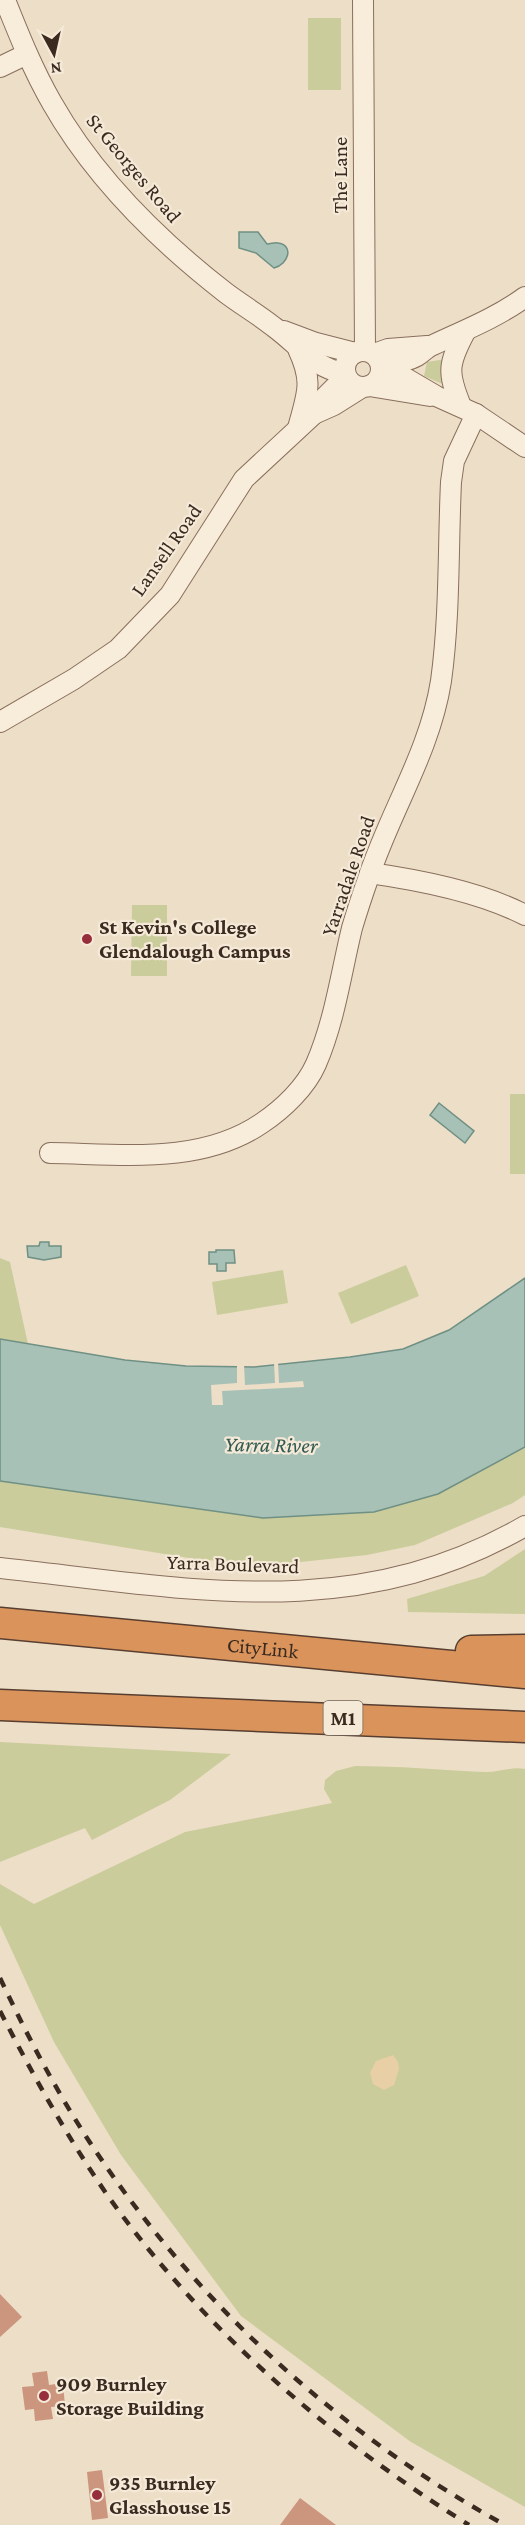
<svg xmlns="http://www.w3.org/2000/svg" width="525" height="2525" font-family="'Crimson Pro',serif">
  <style>
    .green { fill: #cbcc9b }
    .sand { fill: #e8cfa5 }
    .water { fill: #a8c1b7; stroke: #6f9084; stroke-width: 1.5 }
    .pier { fill: #eddec7 }
    .building { fill: #cb957e }
    .lines { fill: none; stroke-linecap: round; stroke-linejoin: round }
    .minor-casing { stroke: #896f5d; stroke-width: 22 }
    .highway-casing { stroke: #573e31; stroke-width: 33 }
    .minor { stroke: #f8ecda; stroke-width: 20 }
    .highway { stroke: #da945b; stroke-width: 30 }
    .rail { stroke: #3a2a20; stroke-width: 4.5; stroke-dasharray: 10 10; stroke-linecap: butt }
    .poi-dot { fill: #962e3b; stroke: #f5e9d7; stroke-width: 2 }
    .labels { text-anchor: middle; stroke-width: 4.5; stroke-linejoin: round; paint-order: stroke }
    .shield { fill: #f5e9d7; stroke: #726357; stroke-width: 1.5 }
    .shield-label { font-size: 20px; font-weight: bold; fill: #3a2a20 }
    .street-label { font-size: 21px; fill: #3a2a20; stroke: #f5e9d7 }
    .poi-label { font-size: 21px; font-weight: bold; fill: #3a2a20; stroke: #f5e9d7; text-anchor: start }
    .water-label { font-size: 22px; font-style: italic; fill: #305952; stroke: #f5e9d7 }
  </style>
  <rect width="100%" height="100%" fill="#eddec7"/>
  <g class="green">
    <rect x="308" y="18" width="33" height="72"/>
    <path d="M446,359L445,385L424,376L427,362Z"/>
    <path d="M132,905H167V976H131Z"/>
    <rect x="510" y="1094" width="15" height="80"/>
    <path d="M0,1258L10,1262L28,1344L0,1339Z"/>
    <path d="M406,1265L419,1296L351,1324L338,1293Z"/>
    <path d="M283,1270L288,1303L217,1315L212,1282Z"/>
    <path d="M525,1447V1495L513,1503L415,1545L367,1555L291,1563L201,1560L0,1527V1481L263,1518L438,1494Z"/>
    <path d="M525,1549V1614L408,1612L407,1599L484,1576Z"/>
    <path d="M0,1742L231,1754L170,1800L92,1840L85,1828L0,1862Z"/>
    <path d="M355,1766C399,1766 440,1770 484,1772C498,1773 511,1766 525,1769V2507L411,2442L241,2316L121,2155L54,2042L0,1925V1884L34,1904L185,1832L332,1803L324,1789L325,1780L336,1771Z"/>
  </g>
  <path class="sand" d="M393,2055L398,2062L399,2069L394,2085L384,2090L373,2084L370,2073L376,2061Z"/>
  <g class="water">
    <path d="M239,232H258L267,244C271,244 275,242 278,243C294,245 289,264 274,268L256,253L239,248Z"/>
    <path d="M439,1103L474,1131L465,1143L430,1115Z"/>
    <path d="M40,1242H49V1246H61V1257L44,1260L28,1257L27,1246H39Z"/>
    <path d="M216,1250H234L235,1263H226V1271H217V1264H209V1252H216Z"/>
    <path d="M525,1278V1447L438,1494L374,1512L263,1518L0,1481V1339L125,1360L186,1366L254,1367L350,1357L403,1349L449,1330Z"/>
  </g>
  <path class="pier" d="M274,1362H278L279,1383L303,1381L304,1387L222,1391L223,1405H212L211,1385L237,1383V1364H244L245,1385L275,1383Z"/>
  <g class="building">
    <path d="M0,2294L22,2317L0,2337Z"/>
    <path d="M47,2371L49,2385L63,2383L65,2406L51,2407L53,2419L35,2421L34,2409L25,2410L22,2387L34,2386L32,2373Z"/>
    <path d="M102,2470L108,2518L92,2520L87,2472Z"/>
    <path d="M300,2498L336,2525H280Z"/>
  </g>
  <g class="lines">
    <g class="minor-casing">
      <g id="minor">
        <path d="M5,0C19,35 33,70 52,103C94,177 159,241 226,293C242,305 259,315 274,327C300,346 311,366 345,374"/>
        <path d="M363,0L365,351"/>
        <path d="M0,67L27,54"/>
        <path d="M284,331L316,343L355,353"/>
        <circle cx="363" cy="369" r="18"/>
        <path d="M374,354L388,349L427,346"/>
        <path d="M381,366C393,364 406,362 417,356C423,352 427,347 433,345C465,330 496,318 525,297"/>
        <path d="M381,367L395,372L436,396L476,414L525,447"/>
        <path d="M369,386L430,396"/>
        <path d="M461,406C447,372 448,364 465,332"/>
        <path d="M316,413L334,405L361,388"/>
        <path d="M298,428C307,394 314,383 298,349"/>
        <path d="M0,722L74,679L118,649L170,595L244,479L314,414L324,398L346,376"/>
        <path d="M370,873C419,880 481,892 525,915"/>
        <path d="M50,1153C121,1154 201,1165 262,1123C283,1109 306,1087 316,1064C335,1020 341,973 352,928C357,911 363,893 369,876C391,810 430,751 441,681C450,616 448,548 451,482L454,461L476,414"/>
        <path d="M0,1568C186,1588 353,1625 525,1526"/>
      </g>
    </g>
    <g class="highway-casing">
      <g id="highway">
        <path id="s1" d="M0,1623L525,1673"/>
        <path d="M471,1651L525,1650"/>
        <path d="M0,1705L525,1727"/>
      </g>
    </g>
    <use href="#minor" class="minor"/>
    <use href="#highway" class="highway"/>
    <g class="rail">
      <path d="M0,1978C26,2033 54,2087 87,2138C193,2301 335,2431 505,2525"/>
      <path d="M0,2011C33,2075 67,2137 108,2196C203,2330 330,2438 469,2525"/>
    </g>
  </g>
  <g class="poi-dot">
    <circle cx="87" cy="939" r="6"/>
    <circle cx="44" cy="2396" r="6"/>
    <circle cx="97" cy="2495" r="6"/>
  </g>
  <g class="labels">
    <rect class="shield" x="323.5" y="1701" width="39" height="34" rx="4.5"/>
    <g class="shield-label">
      <text x="343" y="1725">M1</text>
    </g>
    <g class="street-label">
      <text transform="translate(134 168) rotate(50)" y="7">St Georges Road</text>
      <text transform="translate(340 175) rotate(-90)" y="7">The Lane</text>
      <text transform="translate(166 550) rotate(-55)" y="7">Lansell Road</text>
      <text transform="translate(348 876) rotate(-71)" y="7">Yarradale Road</text>
      <text transform="translate(233 1564) rotate(2)" y="7">Yarra Boulevard</text>
      <text dy="7" stroke="none"><textPath href="#s1" startOffset="264">CityLink</textPath></text>
    </g>
    <g class="poi-label">
      <text x="99" y="934">St Kevin's College<tspan x="99" dy="24">Glendalough Campus</tspan></text>
      <text x="56" y="2391">909 Burnley<tspan x="56" dy="24">Storage Building</tspan></text>
      <text x="109" y="2490">935 Burnley<tspan x="109" dy="24">Glasshouse 15</tspan></text>
    </g>
    <g class="water-label">
      <text transform="translate(271 1444) rotate(1)" y="8">Yarra River</text>
    </g>
  </g>
  <g transform="translate(54 54) rotate(172)" stroke="#f5e9d7" stroke-width="4.5" paint-order="stroke">
  <path d="M0-4.5L10 22L0 15L-10 22Z" fill="#3a2a20"/>
  <text y="-9" font-size="16" font-weight="bold" text-anchor="middle" fill="#3a2a20">N</text>
  </g>
</svg>
